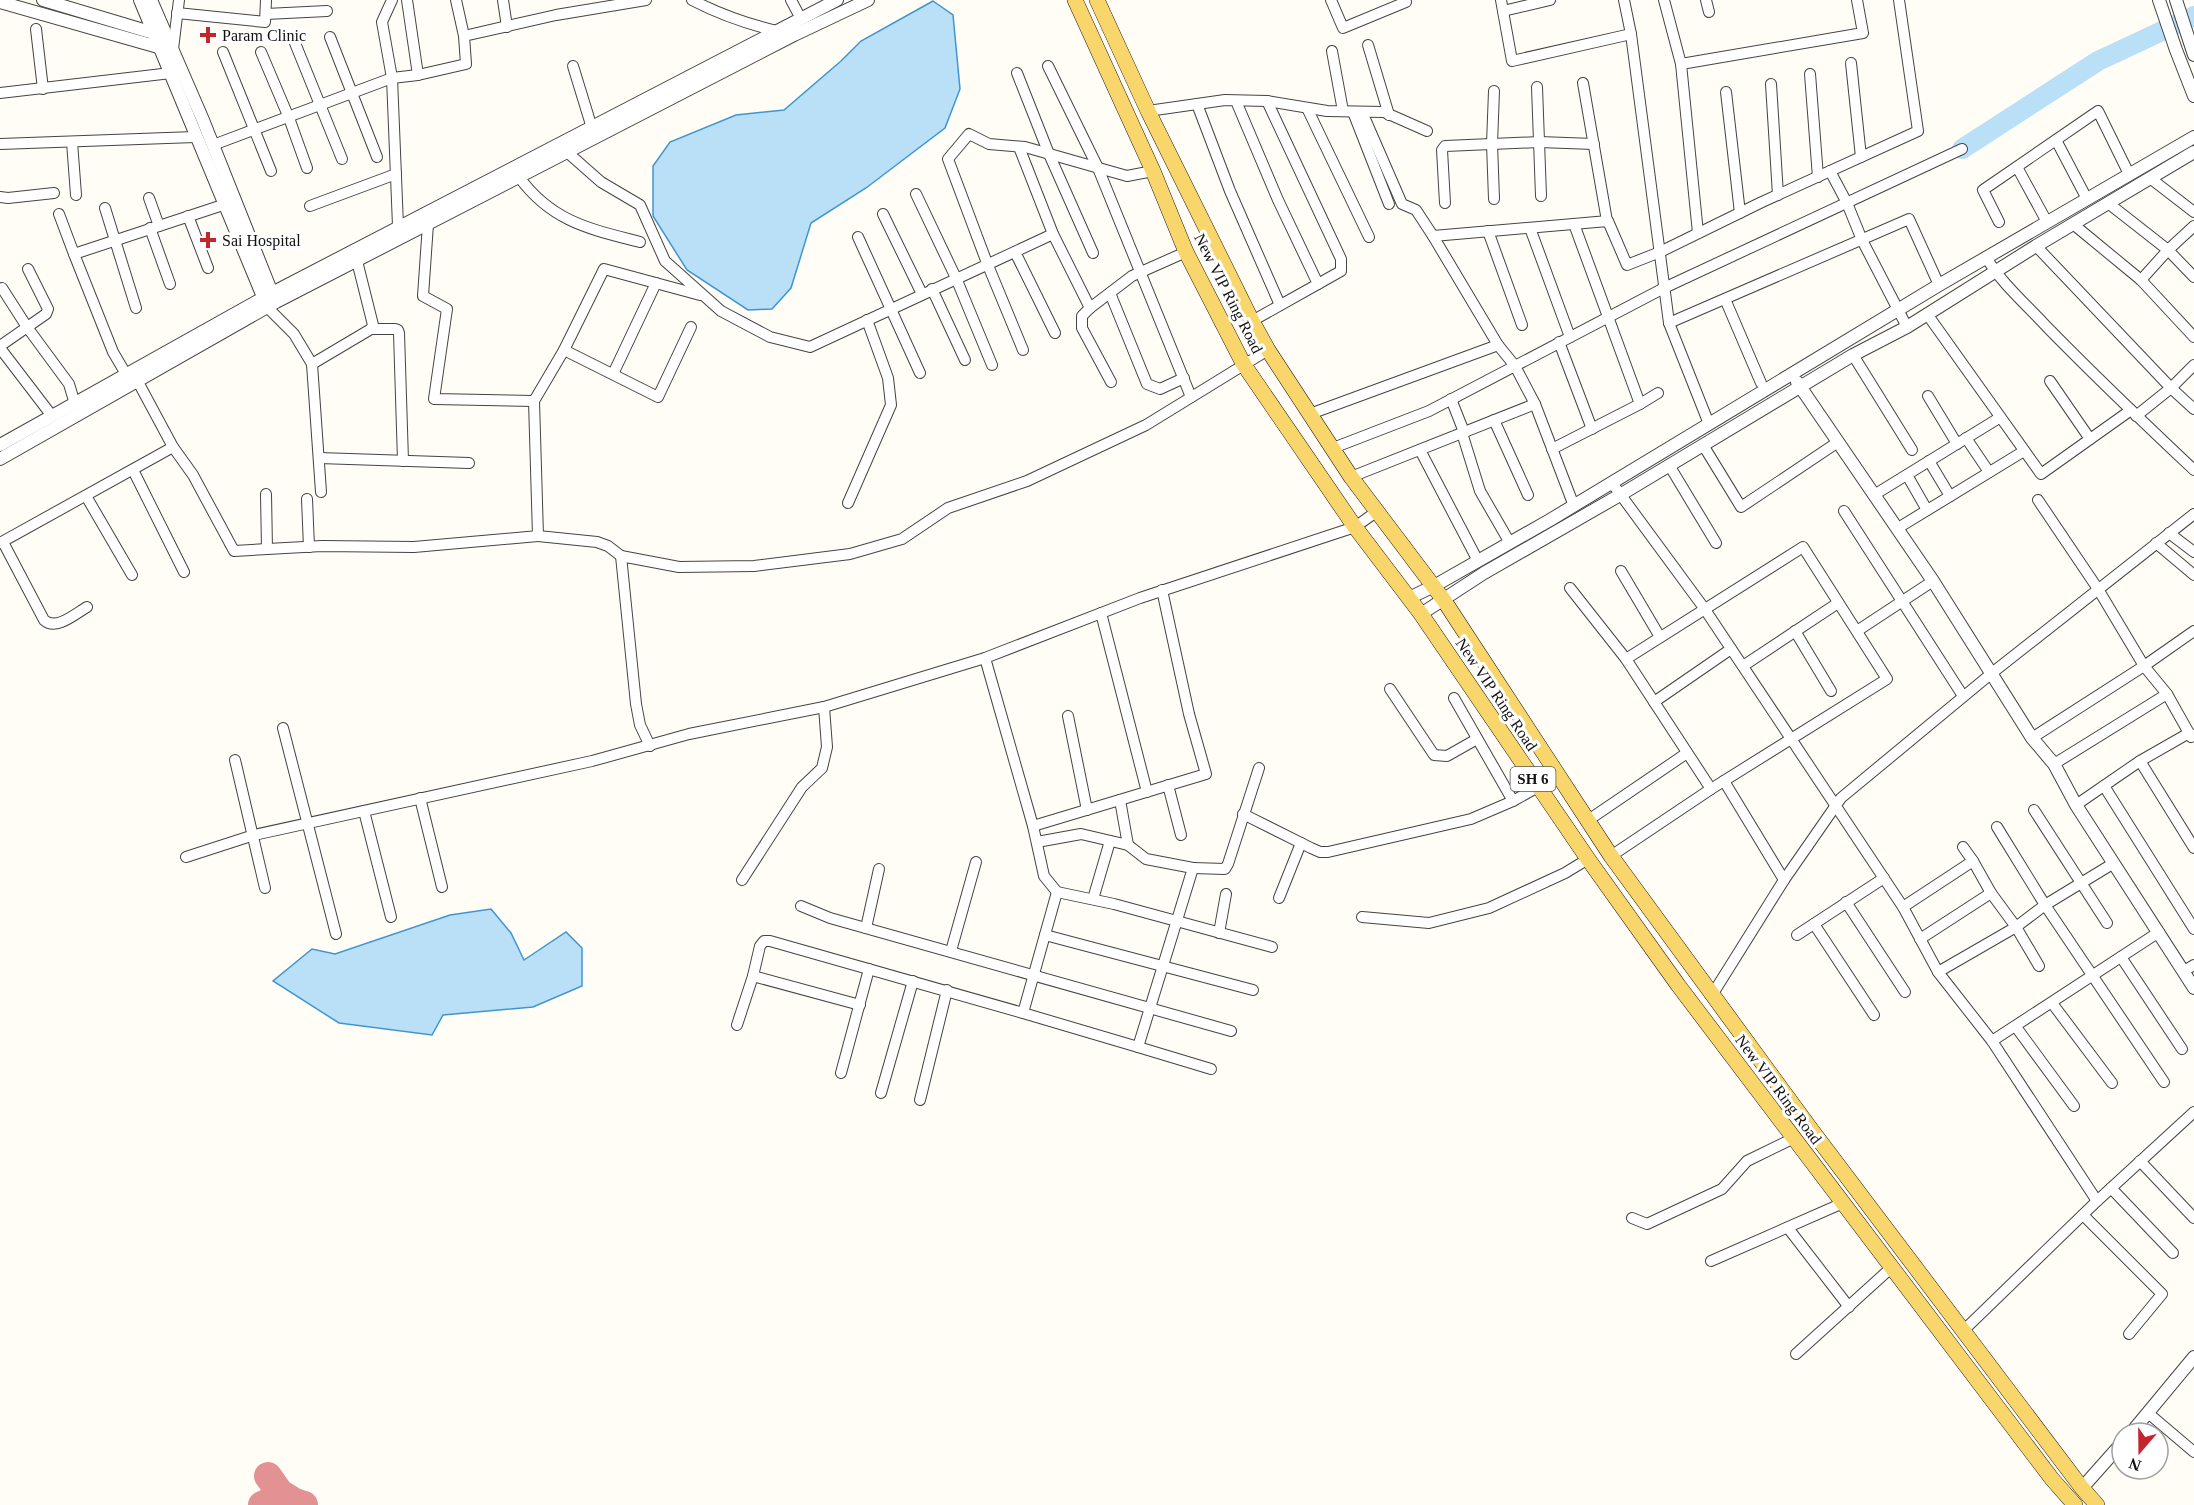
<svg xmlns="http://www.w3.org/2000/svg" width="2194" height="1505" font-family="Georgia,serif">
  <style>
    .water { fill: #b9e0f7; stroke: #3f96cf; stroke-width: 1.5 }
    .lines { fill: none; stroke-linecap: round; stroke-linejoin: round }
    .river { stroke: #b9e0f7; stroke-width: 20 }
    .taxiway { stroke: #e29292; stroke-width: 28 }
    .minor-casing { stroke: #444; stroke-width: 12 }
    .tertiary-casing { stroke: #444; stroke-width: 14 }
    .primary-casing { stroke: #222; stroke-width: 16 }
    .minor { stroke: #fff; stroke-width: 10 }
    .tertiary { stroke: #fff; stroke-width: 12 }
    .primary { stroke: #f9d66b; stroke-width: 15 }
    .poi-dot { fill: #c4262e; stroke: #fff; stroke-width: 2 }
    .labels { text-anchor: middle; stroke-width: 6; stroke-linejoin: round; paint-order: stroke }
    .shield { fill: #fff; stroke: #585858; stroke-width: 1.5 }
    .shield-label { font-size: 15px; font-weight: bold; fill: #111 }
    .poi-label { font-size: 16px; fill: #111; stroke: #fff; text-anchor: start }
    .street-label { font-size: 16px; fill: #111; stroke: #fff }
  </style>
  <rect width="100%" height="100%" fill="#fffdf5"/>
  <g class="water">
    <path d="M933,1L953,15L960,89L945,128L866,188L811,223L791,288L772,309L748,310L687,270L653,216V166L670,142L736,115L784,110L841,61L861,41Z"/>
    <path d="M491,909L511,933L524,960L566,932L582,948V986L533,1007L443,1015L432,1035L339,1023L273,981L312,949L335,954L450,915Z"/>
  </g>
  <g class="lines">
    <path class="river" d="M1962,149L2098,61L2194,16"/>
    <g class="taxiway">
      <path d="M268,1476L280,1493L293,1501"/>
      <path d="M262,1505C276,1498 290,1500 304,1505"/>
    </g>
    <g class="minor-casing">
      <g id="minor">
        <path d="M407,0L418,75"/>
        <path d="M456,0L464,36"/>
        <path d="M503,0L507,27"/>
        <path d="M692,0C721,15 750,25 781,32"/>
        <path d="M791,0L801,19"/>
        <path d="M1331,0L1343,28L1406,2L1405,0"/>
        <path d="M1501,0L1512,61L1631,34"/>
        <path d="M1624,0L1631,34L1669,323L1709,424"/>
        <path d="M1664,0L1681,64"/>
        <path d="M1706,0L1709,12"/>
        <path d="M1503,11L1550,0"/>
        <path d="M177,13L265,22L266,0"/>
        <path d="M266,14L327,11"/>
        <path d="M36,29L43,89"/>
        <path d="M330,37L377,157"/>
        <path d="M295,43L342,159"/>
        <path d="M1368,45L1389,115"/>
        <path d="M173,49L179,0"/>
        <path d="M1332,51L1343,111"/>
        <path d="M223,52L271,171"/>
        <path d="M261,52L289,118L307,168"/>
        <path d="M1851,63L1861,157"/>
        <path d="M573,66L592,128"/>
        <path d="M1048,66L1098,168L1191,397"/>
        <path d="M1017,73L1049,154L1093,253"/>
        <path d="M1810,74L1818,177"/>
        <path d="M1583,83L1607,221"/>
        <path d="M1771,84L1778,195"/>
        <path d="M1537,87L1541,196"/>
        <path d="M1494,91L1492,144L1494,199"/>
        <path d="M1726,92L1740,213"/>
        <path d="M0,93L171,73"/>
        <path d="M1236,101L1278,200L1318,284L1252,321"/>
        <path d="M1267,101L1341,259V271L1318,284"/>
        <path d="M1197,104L1230,191L1280,305"/>
        <path d="M1307,108L1369,237"/>
        <path d="M1148,111L1225,100L1267,101L1327,111L1384,112L1427,131"/>
        <path d="M1353,112L1389,204"/>
        <path d="M1362,112L1402,204L1416,210L1433,236"/>
        <path d="M2056,140L2087,199"/>
        <path d="M72,142L76,195"/>
        <path d="M0,144L195,137"/>
        <path d="M213,145L392,78L382,22L392,0"/>
        <path d="M564,146L567,152L601,182L640,205L665,261L721,311L770,337L810,347L1053,234L1019,147"/>
        <path d="M2017,167L2047,222"/>
        <path d="M1830,171L1847,203L1862,240L1907,327"/>
        <path d="M519,177C552,222 590,229 640,242"/>
        <path d="M2150,178L2194,212"/>
        <path d="M916,194L956,278L992,365"/>
        <path d="M0,197L8,198L54,193"/>
        <path d="M149,198L159,226"/>
        <path d="M1445,203L1442,150L1445,146L1539,142L1594,144"/>
        <path d="M2108,203L2168,250L2194,277"/>
        <path d="M310,206L396,174"/>
        <path d="M105,208L136,308"/>
        <path d="M59,214L74,254"/>
        <path d="M883,214L922,294"/>
        <path d="M188,216L208,268"/>
        <path d="M1999,222L1983,190L2098,111L2129,174"/>
        <path d="M428,224L423,296L447,309L434,399L534,401L564,350L604,269L700,295"/>
        <path d="M2073,224L2141,280L2194,337"/>
        <path d="M398,226L392,78L418,75L466,64L464,36L556,15L646,0"/>
        <path d="M150,228L170,284"/>
        <path d="M1530,228L1570,337"/>
        <path d="M1488,231L1522,325"/>
        <path d="M1698,233L1681,64L1863,33L1857,0"/>
        <path d="M1053,234L1090,308L1132,276L1186,252"/>
        <path d="M858,237L920,373"/>
        <path d="M2036,246L2171,388L2194,409"/>
        <path d="M1015,252L1055,333"/>
        <path d="M1986,257C2001,283 2026,304 2046,326C2094,375 2144,423 2194,470"/>
        <path d="M2141,280L2168,250L2194,226"/>
        <path d="M2,288L27,327L69,384L75,404"/>
        <path d="M932,289L965,360"/>
        <path d="M1110,293L1147,384L1160,389L1184,378"/>
        <path d="M1725,299L1761,383"/>
        <path d="M267,307L294,334L312,364L321,492"/>
        <path d="M1090,308L1082,316V328L1111,382"/>
        <path d="M1927,314L2041,474L2131,410"/>
        <path d="M1669,323L1909,219L1939,285"/>
        <path d="M371,329H395L398,330L399,333L403,461"/>
        <path d="M1559,342L1592,429"/>
        <path d="M0,346L46,314L48,309L28,269"/>
        <path d="M0,348L52,416"/>
        <path d="M564,350L658,397L691,327"/>
        <path d="M1023,350L987,263L948,159L969,134L989,144L1025,147L1127,176L1153,171"/>
        <path d="M1853,355L1912,450"/>
        <path d="M312,364L371,329L373,325L357,261"/>
        <path d="M613,374L656,283"/>
        <path d="M137,380L173,447"/>
        <path d="M130,381L113,352L74,254L232,202"/>
        <path d="M2050,381L2090,439"/>
        <path d="M1928,396L1957,444"/>
        <path d="M1451,399L1464,432"/>
        <path d="M1535,404L1574,506"/>
        <path d="M1640,404L1658,393"/>
        <path d="M1310,414L1498,345L1433,236L1608,221L1627,265L1660,252L1762,202L1918,131L1899,0"/>
        <path d="M2136,416L2171,388L2194,365"/>
        <path d="M1494,420L1528,495"/>
        <path d="M1462,433L1480,491L1510,543"/>
        <path d="M1966,438L1989,472"/>
        <path d="M1703,445L1741,507L1838,442"/>
        <path d="M1333,448L1429,411L1664,288L1962,149"/>
        <path d="M1552,449L1640,404L1574,224"/>
        <path d="M1420,450L1478,561"/>
        <path d="M319,458L469,463"/>
        <path d="M1929,461L1950,496"/>
        <path d="M1669,465L1716,543"/>
        <path d="M133,470L184,572"/>
        <path d="M1907,475L1927,510"/>
        <path d="M1351,477L1535,404L1515,366L1498,345"/>
        <path d="M1612,483L1704,608L1903,907L1938,972L1992,1041L2097,1201"/>
        <path d="M266,494L267,549"/>
        <path d="M1874,495L1999,418"/>
        <path d="M86,496L132,575"/>
        <path d="M307,499L309,547"/>
        <path d="M2038,500L2098,589L2144,666L2167,694L2189,733L2194,736"/>
        <path d="M848,503L891,405L888,378L867,320"/>
        <path d="M1844,511L1963,696"/>
        <path d="M1898,528L2024,451"/>
        <path d="M2169,533L2194,552"/>
        <path d="M538,536L597,542L608,546L621,556"/>
        <path d="M3,542L44,620C56,631 75,614 87,607"/>
        <path d="M0,543L173,447L193,475L234,551L322,546L414,547L538,536L534,401"/>
        <path d="M2156,543L2194,575"/>
        <path d="M1621,571L1660,637"/>
        <path d="M1570,588L1626,659L1711,789"/>
        <path d="M1101,613L1147,792"/>
        <path d="M1795,631L1831,691"/>
        <path d="M1857,631L1933,581"/>
        <path d="M985,658L1033,826"/>
        <path d="M1743,666L1838,603"/>
        <path d="M1390,689L1434,755L1447,756L1477,739"/>
        <path d="M1454,698L1513,801"/>
        <path d="M1654,702L1731,649"/>
        <path d="M1068,716L1087,810"/>
        <path d="M283,728L336,934"/>
        <path d="M2032,738L2144,666L2194,631"/>
        <path d="M650,746L640,725L636,704L621,556L679,567L754,566L850,554L902,539L948,508L1027,481L1146,425L1268,350"/>
        <path d="M235,760L265,888"/>
        <path d="M2140,761L2194,848"/>
        <path d="M2054,764L2167,694"/>
        <path d="M1724,781L1784,880"/>
        <path d="M1168,785L1181,835"/>
        <path d="M2104,786L2194,929"/>
        <path d="M420,798L442,887"/>
        <path d="M1120,800L1128,845"/>
        <path d="M2076,805L2140,761L2189,733L2191,737"/>
        <path d="M2034,810L2107,923"/>
        <path d="M364,811L391,917"/>
        <path d="M1243,814L1311,848L1320,852H1328L1471,819L1513,801L1538,787"/>
        <path d="M1587,821L1687,753"/>
        <path d="M1997,827L2045,905L2164,1082"/>
        <path d="M1963,847L1973,861L1991,893L2016,927L2039,966"/>
        <path d="M1611,856L1711,789L1887,679L1803,547L1626,659"/>
        <path d="M186,857L254,835L592,761L689,734L824,707L985,658L1140,598L1355,527L1376,512"/>
        <path d="M1193,868L1225,869L1228,864L1259,768"/>
        <path d="M742,880L802,787L822,768L827,747L824,707"/>
        <path d="M1057,892L1114,904L1272,947"/>
        <path d="M1279,898L1301,843"/>
        <path d="M1093,899L1110,841"/>
        <path d="M1846,902L1905,992"/>
        <path d="M801,906L830,918L1231,1031"/>
        <path d="M1903,907L1973,861"/>
        <path d="M1362,917L1429,923L1489,908L1565,873L1588,859"/>
        <path d="M1814,924L1874,1015"/>
        <path d="M866,928L879,869"/>
        <path d="M1219,933L1226,894"/>
        <path d="M1045,935L1253,990"/>
        <path d="M1797,935L1884,878"/>
        <path d="M1920,939L1991,893"/>
        <path d="M951,951L976,862"/>
        <path d="M2121,957L2182,1049"/>
        <path d="M2184,971L2194,965"/>
        <path d="M1938,972L2016,927L2045,905L2114,863"/>
        <path d="M753,976L760,946L764,941H770L1023,1013L1057,892L1044,876L1033,826L1206,774L1189,714L1162,590"/>
        <path d="M1712,995L1784,880L1841,798L1992,673L2194,514"/>
        <path d="M2052,1003L2112,1083"/>
        <path d="M1023,1013L1138,1047L1193,868L1146,859L1128,845L1081,834L1037,842"/>
        <path d="M737,1025L753,976L860,1005"/>
        <path d="M2016,1027L2074,1106"/>
        <path d="M1992,1041L2159,932"/>
        <path d="M1138,1047L1211,1069"/>
        <path d="M841,1073L869,969"/>
        <path d="M881,1093L913,981"/>
        <path d="M920,1100L947,990"/>
        <path d="M2140,1161L2194,1218"/>
        <path d="M2111,1188L2173,1253"/>
        <path d="M2083,1215L2162,1294L2129,1334"/>
        <path d="M1632,1218L1647,1224L1722,1189L1747,1161L1794,1138"/>
        <path d="M1788,1228L1849,1307"/>
        <path d="M1711,1261L1843,1203"/>
        <path d="M1963,1331L2097,1201L2194,1112"/>
        <path d="M1796,1354L1892,1267"/>
        <path d="M2148,1413L2194,1452"/>
      </g>
    </g>
    <g class="tertiary-casing">
      <g id="tertiary">
        <path d="M43,0L160,35"/>
        <path d="M140,0L266,304"/>
        <path d="M151,0L203,120L274,298"/>
        <path d="M2159,0L2176,50L2194,96"/>
        <path d="M2176,0L2194,55"/>
        <path d="M0,2L165,49"/>
        <path d="M1797,382L1933,581L2032,738L2054,764L2076,805L2194,988"/>
        <path d="M0,445L272,293L837,0"/>
        <path d="M0,459L276,302L794,35L868,0"/>
        <path d="M1409,598L1434,586L1550,520L1939,285L2194,137"/>
        <path d="M1421,614L1484,573L1620,495L1853,355L1907,327L2036,246L2194,152"/>
        <path d="M2131,1433L2194,1357"/>
        <path d="M2082,1488L2122,1443"/>
      </g>
    </g>
    <g class="primary-casing">
      <g id="primary">
        <path d="M1075,0L1153,171L1186,252L1244,365L1355,527L1421,614L1588,859L1678,985L2052,1479L2075,1505"/>
        <path d="M1097,0L1148,111L1252,321L1268,350L1351,477L1443,599L1611,856L1810,1128L2082,1488L2097,1505"/>
      </g>
    </g>
    <use href="#minor" class="minor"/>
    <use href="#tertiary" class="tertiary"/>
    <use href="#primary" class="primary"/>
  </g>
  <g class="poi-dot">
    <path d="M205 26h6v6h6v6h-6v6h-6v-6h-6v-6h6z"/>
    <path d="M205 231h6v6h6v6h-6v6h-6v-6h-6v-6h6z"/>
  </g>
  <g class="labels">
    <rect class="shield" x="1510.5" y="767" width="45" height="24" rx="4.5"/>
    <g class="shield-label">
      <text x="1533" y="784">SH 6</text>
    </g>
    <g class="poi-label">
      <text x="222" y="41">Param Clinic</text>
      <text x="222" y="246">Sai Hospital</text>
    </g>
    <g class="street-label">
      <text transform="translate(1229 293) rotate(63)" y="6">New VIP Ring Road</text>
      <text transform="translate(1497 694) rotate(56)" y="6">New VIP Ring Road</text>
      <text transform="translate(1779 1089) rotate(53)" y="6">New VIP Ring Road</text>
    </g>
  </g>
  <g transform="translate(2140 1451) rotate(200)"><circle r="28" fill="#ffffff" stroke="#a0a0a0" stroke-width="1.5"/>
  <path d="M0-4.5L10 22L0 15L-10 22Z" fill="#c4262e"/>
  <text y="-9" font-size="16" font-weight="bold" text-anchor="middle" fill="#111111">N</text>
  </g>
</svg>
